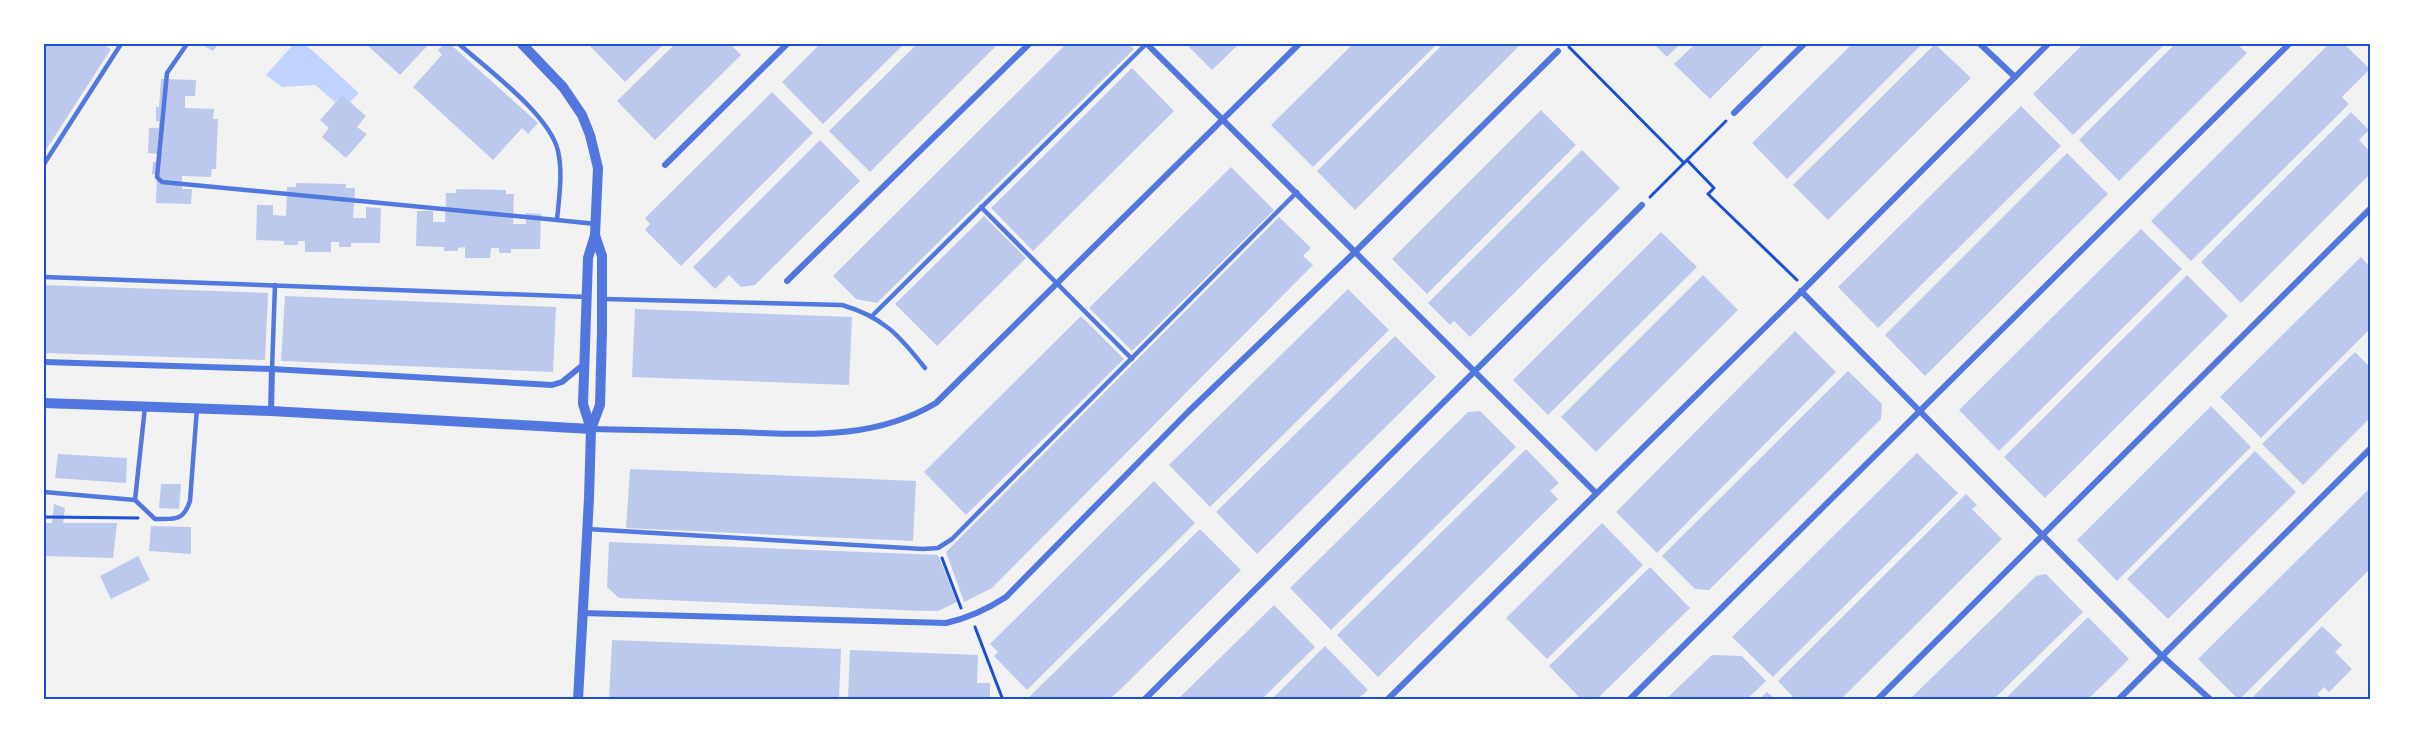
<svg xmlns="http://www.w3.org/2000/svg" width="2414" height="743" font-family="'Source Serif 4',serif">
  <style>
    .water { fill: #bfd3fe }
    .building { fill: #bdc9ec }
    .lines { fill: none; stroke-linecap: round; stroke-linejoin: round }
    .path { stroke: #1d4ed8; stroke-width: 3 }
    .service { stroke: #5277de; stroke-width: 4.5 }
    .minor { stroke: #5277de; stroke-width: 6 }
    .tertiary { stroke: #5277de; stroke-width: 10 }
    .neatline { fill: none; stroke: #1d4ed8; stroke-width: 2 }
  </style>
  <rect width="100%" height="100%" fill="#f2f2f2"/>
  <path class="water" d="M294,44H305L359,93L350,102L342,95L335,102L315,85L282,87L266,75Z"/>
  <g class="building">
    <path d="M44,44H102L111,49L44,153Z"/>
    <path d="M201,44H218L213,51Z"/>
    <path d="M366,44H429L400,75Z"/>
    <path d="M444,44H450L538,123L528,134L522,128L493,160L413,87L442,55L438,50Z"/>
    <path d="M593,44H664L625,82L590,46Z"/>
    <path d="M675,44H730L741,55L655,140L617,101Z"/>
    <path d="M820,44H904L823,124L782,82Z"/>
    <path d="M917,44H998L870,172L829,131Z"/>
    <path d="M1066,44H1128L1134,49L877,303L856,299L833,276Z"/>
    <path d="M1186,44H1239L1212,70Z"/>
    <path d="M1353,44H1437L1313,167L1271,125Z"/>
    <path d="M1443,44H1521L1355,210L1317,171Z"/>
    <path d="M1654,44H1680L1667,57Z"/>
    <path d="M1695,44H1765L1710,99L1674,64Z"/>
    <path d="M1852,44H1922L1787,179L1752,143Z"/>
    <path d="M1935,44L1971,78L1828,220L1793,185Z"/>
    <path d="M2083,44H2165L2073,135L2033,94Z"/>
    <path d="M2175,44H2237L2247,53L2119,181L2079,140Z"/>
    <path d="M2329,44H2344L2370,69L2342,97L2349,104L2191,261L2151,221Z"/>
    <path d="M1132,68L1174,111L1033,251L991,208Z"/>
    <path d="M161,79L196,80L195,96H185V108L214,109L213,119H218L216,169H212L211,177L182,176V189H192L191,204L156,203L157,174H152L153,162H157L158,154L148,153L149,128H159V121H156V107H159Z"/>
    <path d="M772,92L813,133L681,266L645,230L650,224L645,218Z"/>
    <path d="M342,95L366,116L357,127L367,134L346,158L322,137L329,128L320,120Z"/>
    <path d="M2021,106L2061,146L1878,328L1838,287Z"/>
    <path d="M1541,110L1576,145L1427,294L1392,259Z"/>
    <path d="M2351,112L2369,130L2359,140L2370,152V174L2241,303L2201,262Z"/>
    <path d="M820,140L860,181L755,285L741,287L729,275L715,289L693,267Z"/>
    <path d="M1582,150L1620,188L1470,337L1454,321L1450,325L1428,303Z"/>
    <path d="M2067,153L2108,194L1925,376L1885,335Z"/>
    <path d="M1231,167L1274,210L1132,351L1089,308Z"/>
    <path d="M296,183L346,184V188H355L353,218H366V207L381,208L380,243H351V247H339V242H331V252H305V241H298V245H284V241L256,240L257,205H273V215L286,216L287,187H296Z"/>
    <path d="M456,189L506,190V194H514L513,224H526V213L541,214L540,249H511V253H499V248H491L490,258H465V247L458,248V251H444V247L416,246L417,211H433V222H445L446,193H456Z"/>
    <path d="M984,216L1026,258L937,346L895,304Z"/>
    <path d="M1279,217L1311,248L1303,256L1313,265L992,588L964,602L946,552Z"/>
    <path d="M2141,229L2182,269L1999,451L1959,410Z"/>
    <path d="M1661,232L1697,267L1548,415L1513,380Z"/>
    <path d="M2361,257L2370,267V329L2261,438L2220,397Z"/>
    <path d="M1703,275L1738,310L1596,452L1561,417Z"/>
    <path d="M2187,275L2228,316L2045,498L2004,457Z"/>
    <path d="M44,285L268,293L265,360L44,353Z"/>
    <path d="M1348,289L1389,330L1210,507L1169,465Z"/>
    <path d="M285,296L556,307L553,372L281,361Z"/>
    <path d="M635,309L852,317L849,385L632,377Z"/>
    <path d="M1081,316L1124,359L966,515L924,472Z"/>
    <path d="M1795,331L1836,372L1657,553L1616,512Z"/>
    <path d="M1395,336L1436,377L1257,554L1216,512Z"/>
    <path d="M2355,352L2370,367V418L2303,485L2262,444Z"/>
    <path d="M1848,371L1882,404L1881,419L1709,590L1695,589L1662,556Z"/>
    <path d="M2211,406L2251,447L2117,581L2077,540Z"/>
    <path d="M1480,411L1516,447L1331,630L1290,588L1468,412Z"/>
    <path d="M1526,449L1559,483L1550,491L1558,499L1378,677L1337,635Z"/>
    <path d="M2255,451L2296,492L2168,619L2127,579Z"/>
    <path d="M1917,453L1958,493L1773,677L1732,637Z"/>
    <path d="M58,454L127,458L126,483L55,478Z"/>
    <path d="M630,469L916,481L913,541L626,528Z"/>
    <path d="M1154,481L1195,523L1027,690L994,656L998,652L990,644Z"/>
    <path d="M161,484H181L179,509L159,508Z"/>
    <path d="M2370,488V569L2239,700L2198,659Z"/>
    <path d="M1966,494L1977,505L1972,509L2002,539L1841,699H1795L1778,681Z"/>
    <path d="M54,504L65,508L63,523H117L113,558L44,556V523H52Z"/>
    <path d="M1602,523L1643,565L1547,659L1506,618Z"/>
    <path d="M151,526L191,527V554L149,551Z"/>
    <path d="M1200,529L1241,570L1126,684L1110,699H1027Z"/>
    <path d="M609,542L938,555L957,602L938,611H923L619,598L607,587Z"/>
    <path d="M138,556L150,580L111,599L100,576Z"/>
    <path d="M1650,567L1690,608L1597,699H1581L1549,666Z"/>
    <path d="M2046,574L2083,612L1994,699H1910L2036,576Z"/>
    <path d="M1274,605L1315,647L1264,697L1261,699H1178Z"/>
    <path d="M2088,617L2129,659L2111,677L2088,699H2005Z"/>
    <path d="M2322,626L2342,645L2335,652L2352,669L2329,692L2324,687L2317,694L2323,699H2251Z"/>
    <path d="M612,640L841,649L839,699H609Z"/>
    <path d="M1325,646L1368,690L1358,699H1272Z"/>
    <path d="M850,650L978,655L977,683H990V699H848Z"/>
    <path d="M1712,655L1742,656L1766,681L1747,699H1666Z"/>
    <path d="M1767,692L1775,699H1760Z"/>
  </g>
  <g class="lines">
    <g class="path">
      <path d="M1569,47L1684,163"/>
      <path d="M1687,160L1714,188L1708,194L1797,280"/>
      <path d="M1650,197L1726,121"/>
      <path d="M44,517L138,518"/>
      <path d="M942,558L961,608"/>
      <path d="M975,627L1003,700"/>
    </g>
    <g class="service">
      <path d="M187,44L167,73L157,177L162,182L557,220C559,198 563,173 558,151C550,115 487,69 459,44"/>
      <path d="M44,164L121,44"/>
      <path d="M981,207L1132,359"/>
      <path d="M557,220L596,224"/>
      <path d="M44,277L587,297"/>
      <path d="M604,299L842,305C883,317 899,335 925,368"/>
      <path d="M872,316L1146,44"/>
      <path d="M272,369L275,285"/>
      <path d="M44,492L135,500L155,519C174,519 183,522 190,501L197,408"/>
      <path d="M135,500L145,407"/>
      <path d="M587,529L923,549L938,548L952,539L1297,192"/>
    </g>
    <g class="minor">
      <path d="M1147,44L1596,493"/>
      <path d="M1980,44L2015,77"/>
      <path d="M1734,113L1804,44"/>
      <path d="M665,165L787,44"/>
      <path d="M787,281L1029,44"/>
      <path d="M1801,291L2162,656L2211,700"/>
      <path d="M44,362L272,369L552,385L562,382L584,364"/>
      <path d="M271,411L272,369"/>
      <path d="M591,429C638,430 686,431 734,432C803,434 873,441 936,403L1299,44"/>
      <path d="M582,613L946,623C969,618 986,610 1006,597L1188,412L1356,251L1558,51"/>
      <path d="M1144,700L1642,205"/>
      <path d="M1387,700L1805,288L2048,44"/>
      <path d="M1629,700L2289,44"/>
      <path d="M1877,700L2370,209"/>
      <path d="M2118,700L2370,449"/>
    </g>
    <g class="tertiary">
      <path d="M522,44L563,87L582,115L590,135L598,168L595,235L588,258L583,404L591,429L589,498L578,700"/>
      <path d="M44,403L271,411L591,429"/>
      <path d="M591,429L600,405L602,331V256L595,235"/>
    </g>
  </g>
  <rect width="2414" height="743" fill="none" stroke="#ffffff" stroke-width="90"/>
  <rect x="45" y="45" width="2324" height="653" class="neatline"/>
</svg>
